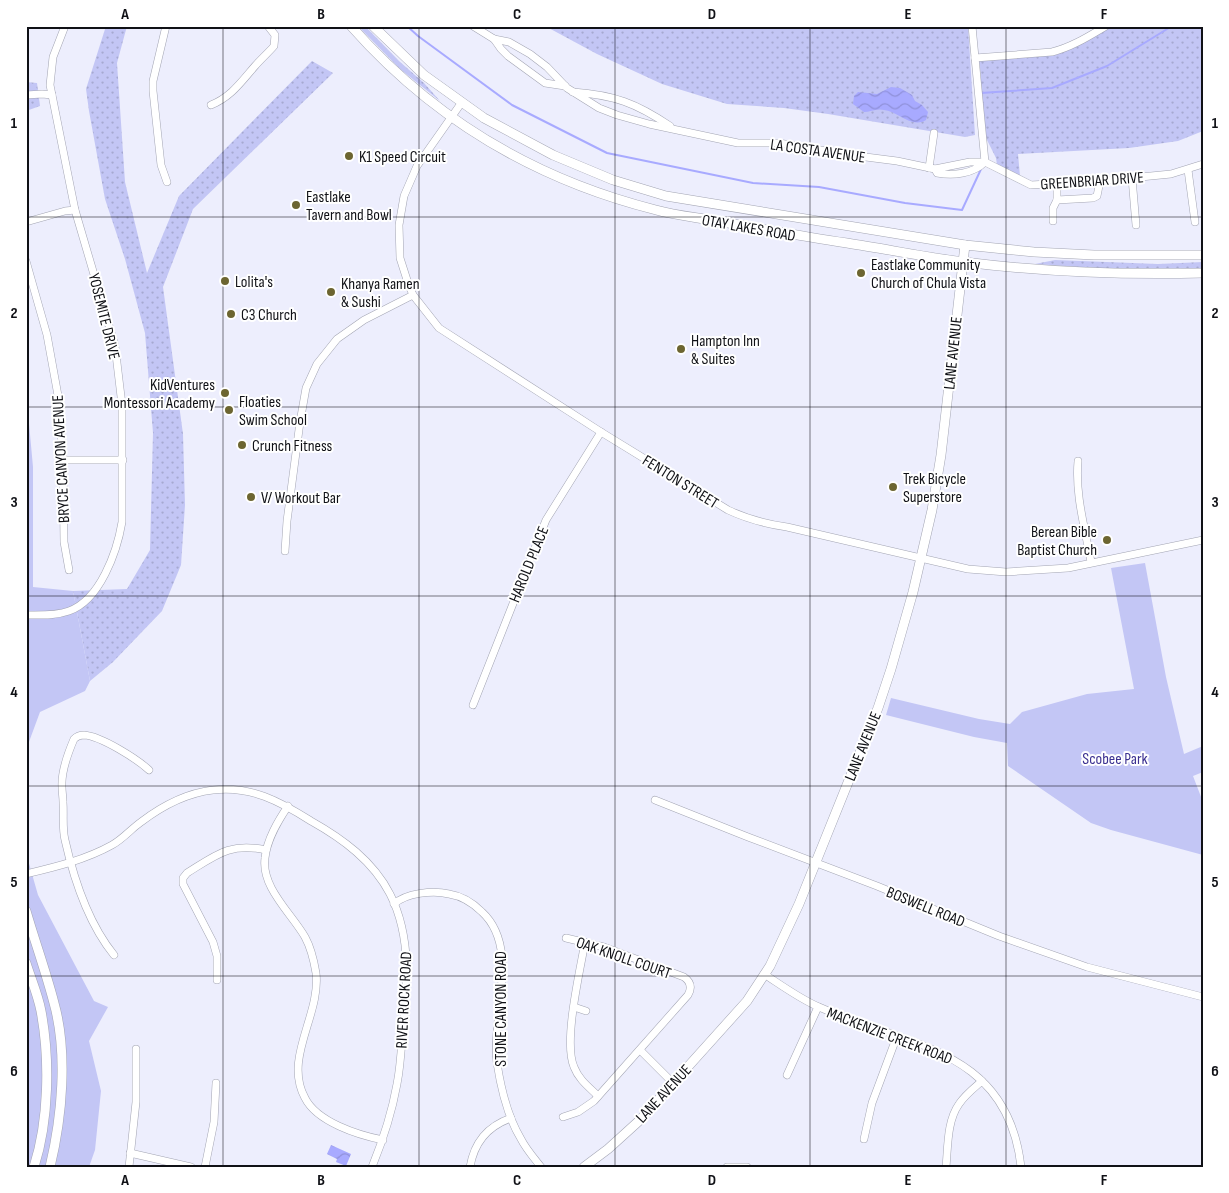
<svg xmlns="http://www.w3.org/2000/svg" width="1229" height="1193" font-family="'Sofia Sans Condensed',sans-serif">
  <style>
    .grass { fill: url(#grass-dots) }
    .park { fill: #c3c6f5 }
    .water { fill: url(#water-waves) }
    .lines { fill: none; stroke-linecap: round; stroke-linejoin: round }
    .stream { stroke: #a8aaff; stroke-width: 2 }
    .minor-casing { stroke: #a3a5b3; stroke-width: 8 }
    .major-casing { stroke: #a3a5b3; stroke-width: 10 }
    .minor { stroke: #fff; stroke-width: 7 }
    .major { stroke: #fff; stroke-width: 9 }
    .grid { fill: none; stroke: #101116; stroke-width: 1; stroke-opacity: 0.55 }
    .poi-dot { fill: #6c6531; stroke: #fff; stroke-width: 2 }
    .labels { text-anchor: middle; stroke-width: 4; stroke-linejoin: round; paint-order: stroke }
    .street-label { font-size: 16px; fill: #101116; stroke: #fff }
    .poi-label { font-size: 16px; fill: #101116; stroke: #fff; text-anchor: start }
    .park-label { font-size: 16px; fill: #3c3191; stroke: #fff }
    .neatline { fill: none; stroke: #101116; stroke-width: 2 }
    .grid-label { font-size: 16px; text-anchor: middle; font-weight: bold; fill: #101116 }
  </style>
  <defs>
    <pattern id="grass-dots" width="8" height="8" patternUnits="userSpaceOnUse" patternTransform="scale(1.25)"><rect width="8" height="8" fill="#c3c6f5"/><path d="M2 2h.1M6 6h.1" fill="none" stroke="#a6a9d1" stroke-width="1.8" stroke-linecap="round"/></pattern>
    <pattern id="water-waves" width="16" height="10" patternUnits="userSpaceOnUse" patternTransform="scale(1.25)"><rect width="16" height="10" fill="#a8aaff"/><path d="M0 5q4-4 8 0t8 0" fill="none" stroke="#9091da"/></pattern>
  </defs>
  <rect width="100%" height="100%" fill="#edeefd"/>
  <g class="grass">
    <path d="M106,26H127L117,63L125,182L147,273L179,196L312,61L333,73L193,209L163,287L183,434L185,505L181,565L162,611L113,662L90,681L73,591L127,589L150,550L153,433L145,333L125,259L105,199L89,111L86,89Z"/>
    <path d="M358,26H365L399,61L424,83L440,101L400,69Z"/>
    <path d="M545,26H890L912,29L932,26H968L975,135L965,137L828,114L784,108L727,104L662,84L597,54Z"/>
    <path d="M1099,26H1203V131L1178,141L1129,148L1018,154L1020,176L997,165L996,158L986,138L978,93L981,76L979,60L1004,58L1072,45Z"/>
    <path d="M26,82L37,83L40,106L26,111Z"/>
    <path d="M1055,260L1158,264L1203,262V268H1096L1035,264Z"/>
  </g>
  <g class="park">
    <path d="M26,391L33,467V587L73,591L90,681L85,691L40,712L26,750Z"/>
    <path d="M1145,563L1166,677L1184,754L1203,746V772L1193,776L1203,802V855L1111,830L1091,823L1008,766L1007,743L974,737L886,715L891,698L979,719L1010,724L1022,712L1087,694L1134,689L1111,568Z"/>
    <path d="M26,845L28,860L38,895L94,1001L108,1007L89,1041L101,1091L95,1150L89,1167H26Z"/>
  </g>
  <g class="water">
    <path d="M891,87L900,88L912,95L915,101L922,105L928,112L926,120C912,129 897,111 884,110C877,108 870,112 864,112L853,104L854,96L858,92L877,94Z"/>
    <path d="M331,1145L351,1154L346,1166L336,1162L337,1159L327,1154Z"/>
  </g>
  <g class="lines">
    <g class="stream">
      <path d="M407,26L418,36L512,105L607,153L753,183L819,187L905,203L962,210L982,167"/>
      <path d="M981,93L1052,88L1107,66L1172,26"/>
    </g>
    <g class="minor-casing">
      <g id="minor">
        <path d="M166,26L153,81V91L161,165L167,182"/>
        <path d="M473,26L494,39L509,42L530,54L547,67L567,88L599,108L617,115L649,124L738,143H779L850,155L897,161L935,169"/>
        <path d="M972,26L985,162"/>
        <path d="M494,39L501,49L508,56L545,83L565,86"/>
        <path d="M975,58L1052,52C1072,47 1089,36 1106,26"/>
        <path d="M573,92C614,95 636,103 670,126"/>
        <path d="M26,95L42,94L52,95"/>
        <path d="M462,102L417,166L404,196L399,225L400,258L408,283L413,295L439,328L601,432L728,510C747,519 767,524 787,527L968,569L1006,572L1068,568L1203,540"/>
        <path d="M211,105C231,97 241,82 255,66C261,59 268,53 274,46L275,35L268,26"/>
        <path d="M985,162C973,174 953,176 937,173L935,169L970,162H985L1031,185L1100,181L1171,174L1203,164"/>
        <path d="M929,168L934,133"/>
        <path d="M1188,170L1195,222"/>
        <path d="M1132,178L1136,225"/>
        <path d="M1057,200L1093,198L1097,196L1100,181"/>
        <path d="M1053,221V208L1057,200V183"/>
        <path d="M26,222L65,211L75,210"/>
        <path d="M26,261L47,335L59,401L63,460L64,542L69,570"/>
        <path d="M63,460H123"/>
        <path d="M1078,461C1075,495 1085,528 1091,562"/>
        <path d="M285,551L287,521L300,422L306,388L317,364L337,339L364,320L413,295"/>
        <path d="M26,615C40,615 55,616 69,611C100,600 117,552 122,522V405L115,346L75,210L50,85L53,57L65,26"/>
        <path d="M473,705L546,520L601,432"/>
        <path d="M655,800L748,837L877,886L999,936L1087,967L1203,997"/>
        <path d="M288,806C278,821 267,839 265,858C261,887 291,913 305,937C311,948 314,961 316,973C321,1015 283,1058 305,1098C317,1122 358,1135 383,1140"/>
        <path d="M26,874C55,867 85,860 112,845C123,839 131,829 141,822C162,806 187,793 213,790C250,785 281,802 311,821C343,839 373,861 390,894C413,939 407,991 402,1039C401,1054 400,1069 397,1084C392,1112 383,1140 372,1167"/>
        <path d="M394,904C406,893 433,890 449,894C462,896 473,903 482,912C521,948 491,1016 497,1063C501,1089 507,1116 521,1139C526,1149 534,1158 541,1167"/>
        <path d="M585,942C580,971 563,1042 574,1067C579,1080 589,1087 598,1096"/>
        <path d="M114,955C88,923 74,880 65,840C62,828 64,815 63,802C63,797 62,792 62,787C61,772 68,753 74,739C77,736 80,735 84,735C101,736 137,759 149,770"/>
        <path d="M764,974C781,985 800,999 819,1007C907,1046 1008,1048 1021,1167"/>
        <path d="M217,980V956L213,942L183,884V878L187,873C216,855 230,842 266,850"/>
        <path d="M574,1007L586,1011"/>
        <path d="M640,1050L673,1083"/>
        <path d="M787,1075L818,1007"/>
        <path d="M563,1117L578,1112L594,1101L688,995C692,988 691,982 684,977L604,947L566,938"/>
        <path d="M864,1139L872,1103L897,1036"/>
        <path d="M130,1153L191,1167"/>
        <path d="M129,1167L136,1102V1049"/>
        <path d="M205,1167L214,1122L216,1083"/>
        <path d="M470,1167C474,1143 488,1126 511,1118"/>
        <path d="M727,1167H747"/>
        <path d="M946,1167C948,1146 947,1121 959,1104C965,1095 974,1088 982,1081"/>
      </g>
    </g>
    <g class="major-casing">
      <g id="major">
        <path d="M351,26C433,119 537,180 656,210C674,215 693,217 711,220C756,228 801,236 847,243C886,249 925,257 964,262C1044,272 1123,275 1203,273"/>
        <path d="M373,26L424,75L484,118L553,155L613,180L666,196L965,245L1034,252L1094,255H1203"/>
        <path d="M26,911C35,942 46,972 54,1003C68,1053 62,1117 50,1167"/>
        <path d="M26,963C31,979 38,995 41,1011C50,1059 49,1120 34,1167"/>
        <path d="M584,1167L608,1149L640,1120L747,1001L770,966L799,904L878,708L891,669L913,592L932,510L941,455L965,245"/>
      </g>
    </g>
    <use href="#minor" class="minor"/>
    <use href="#major" class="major"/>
  </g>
  <path class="grid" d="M223,26V1167M419,26V1167M615,26V1167M810,26V1167M1006,26V1167M26,217H1203M26,407H1203M26,596H1203M26,786H1203M26,976H1203"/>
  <g class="poi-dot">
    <circle cx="349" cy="156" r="5"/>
    <circle cx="296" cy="205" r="5"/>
    <circle cx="861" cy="273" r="5"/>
    <circle cx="225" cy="281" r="5"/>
    <circle cx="331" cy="292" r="5"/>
    <circle cx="231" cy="314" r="5"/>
    <circle cx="681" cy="349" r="5"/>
    <circle cx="225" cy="393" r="5"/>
    <circle cx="229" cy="410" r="5"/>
    <circle cx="242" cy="445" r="5"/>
    <circle cx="893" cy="487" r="5"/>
    <circle cx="251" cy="497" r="5"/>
    <circle cx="1107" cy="540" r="5"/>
  </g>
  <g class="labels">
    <g class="street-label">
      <text transform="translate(818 150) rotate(8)" y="6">LA COSTA AVENUE</text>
      <text transform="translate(1092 180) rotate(-4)" y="6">GREENBRIAR DRIVE</text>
      <text transform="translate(749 227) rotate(10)" y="6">OTAY LAKES ROAD</text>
      <text transform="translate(105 316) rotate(76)" y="6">YOSEMITE DRIVE</text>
      <text transform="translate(952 353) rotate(-84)" y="6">LANE AVENUE</text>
      <text transform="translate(60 459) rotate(-93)" y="6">BRYCE CANYON AVENUE</text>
      <text transform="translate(681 481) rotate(32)" y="6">FENTON STREET</text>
      <text transform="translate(528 564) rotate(-68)" y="6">HAROLD PLACE</text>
      <text transform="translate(862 746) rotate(-68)" y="6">LANE AVENUE</text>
      <text transform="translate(926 906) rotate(22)" y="6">BOSWELL ROAD</text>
      <text transform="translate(624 957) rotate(19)" y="6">OAK KNOLL COURT</text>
      <text transform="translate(403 1000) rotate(-87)" y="6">RIVER ROCK ROAD</text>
      <text transform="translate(500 1009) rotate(-90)" y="6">STONE CANYON ROAD</text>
      <text transform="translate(890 1035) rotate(21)" y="6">MACKENZIE CREEK ROAD</text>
      <text transform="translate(663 1093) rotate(-47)" y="6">LANE AVENUE</text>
    </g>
    <g class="poi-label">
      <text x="359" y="162">K1 Speed Circuit</text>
      <text x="306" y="202">Eastlake<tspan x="306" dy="18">Tavern and Bowl</tspan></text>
      <text x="871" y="270">Eastlake Community<tspan x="871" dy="18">Church of Chula Vista</tspan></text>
      <text x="235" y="287">Lolita's</text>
      <text x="341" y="289">Khanya Ramen<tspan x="341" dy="18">&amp; Sushi</tspan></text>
      <text x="241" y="320">C3 Church</text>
      <text x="691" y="346">Hampton Inn<tspan x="691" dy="18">&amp; Suites</tspan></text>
      <text x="215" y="390" text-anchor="end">KidVentures<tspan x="215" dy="18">Montessori Academy</tspan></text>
      <text x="239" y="407">Floaties<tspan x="239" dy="18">Swim School</tspan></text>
      <text x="252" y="451">Crunch Fitness</text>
      <text x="903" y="484">Trek Bicycle<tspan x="903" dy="18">Superstore</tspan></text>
      <text x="261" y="503">V/ Workout Bar</text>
      <text x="1097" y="537" text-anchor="end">Berean Bible<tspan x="1097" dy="18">Baptist Church</tspan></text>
    </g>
    <g class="park-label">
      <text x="1115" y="764">Scobee Park</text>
    </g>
  </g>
  <rect width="1229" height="1193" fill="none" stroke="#ffffff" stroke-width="55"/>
  <rect x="28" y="28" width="1174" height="1138" class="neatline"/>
  <g class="grid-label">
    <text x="125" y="19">A</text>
    <text x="321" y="19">B</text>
    <text x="517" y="19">C</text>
    <text x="712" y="19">D</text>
    <text x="908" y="19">E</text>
    <text x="1104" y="19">F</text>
    <text x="14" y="128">1</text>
    <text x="1215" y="128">1</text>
    <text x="14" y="318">2</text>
    <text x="1215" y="318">2</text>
    <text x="14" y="507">3</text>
    <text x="1215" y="507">3</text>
    <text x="14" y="697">4</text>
    <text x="1215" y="697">4</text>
    <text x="14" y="887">5</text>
    <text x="1215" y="887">5</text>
    <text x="14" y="1076">6</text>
    <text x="1215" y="1076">6</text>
    <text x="125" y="1185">A</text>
    <text x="321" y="1185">B</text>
    <text x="517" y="1185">C</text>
    <text x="712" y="1185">D</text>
    <text x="908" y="1185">E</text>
    <text x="1104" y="1185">F</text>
  </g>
</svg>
